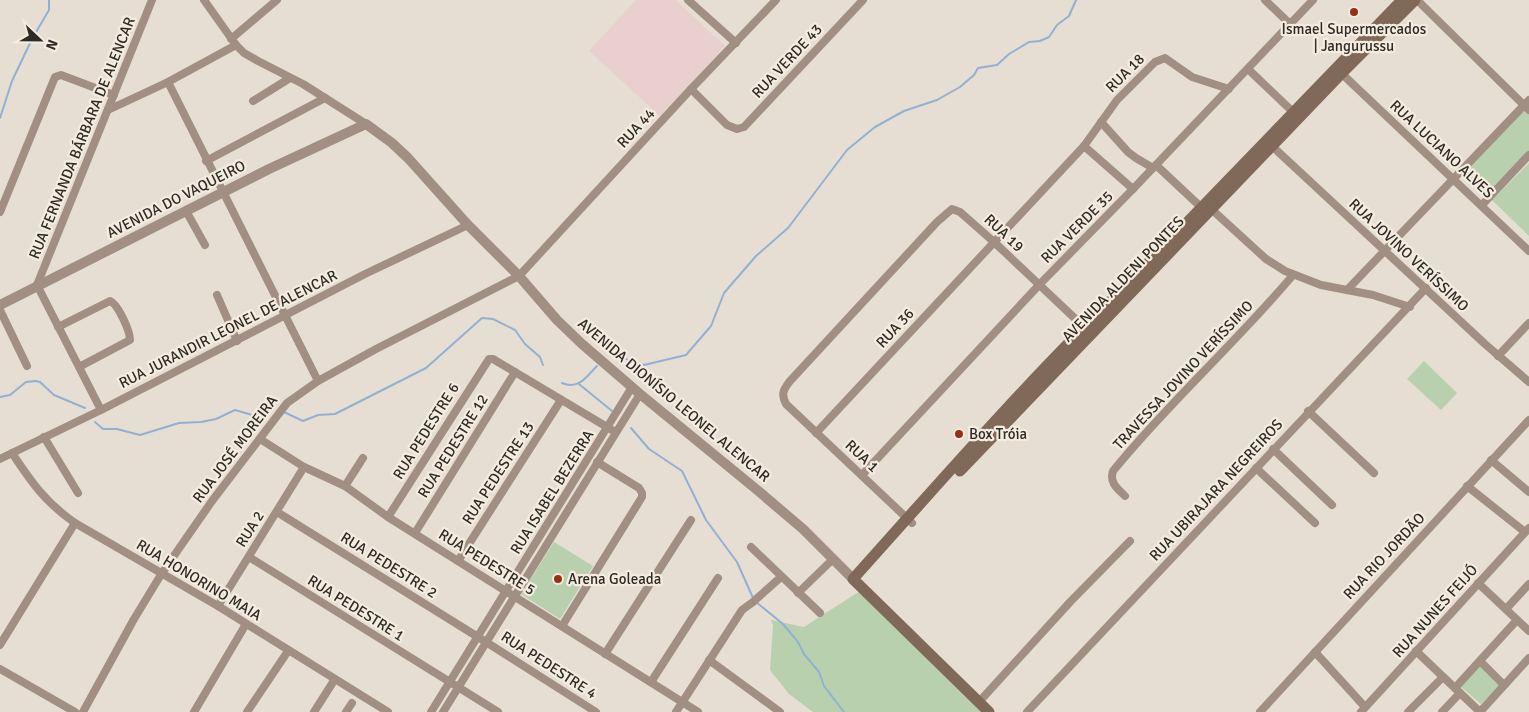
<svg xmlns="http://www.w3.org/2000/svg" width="1529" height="712" font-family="Signika,sans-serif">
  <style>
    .education { fill: #e9cfce }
    .green { fill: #b8d0ad }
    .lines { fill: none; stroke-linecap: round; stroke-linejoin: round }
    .stream { stroke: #92b1d2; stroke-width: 2 }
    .minor { stroke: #a18f84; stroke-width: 8 }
    .tertiary { stroke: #a18f84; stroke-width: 10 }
    .secondary { stroke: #816959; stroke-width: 11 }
    .poi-dot { fill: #983114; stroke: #f5ece0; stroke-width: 2 }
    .labels { text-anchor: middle; stroke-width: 4.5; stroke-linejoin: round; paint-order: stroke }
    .poi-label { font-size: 15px; fill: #2e2b26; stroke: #f5ece0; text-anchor: start }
    .street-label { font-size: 15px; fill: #2e2b26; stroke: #f5ece0 }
  </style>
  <rect width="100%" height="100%" fill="#e7ded3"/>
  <path class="education" d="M636,0H676L725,46L660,116L589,51Z"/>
  <g class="green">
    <path d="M1525,109L1529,113V152L1486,197L1463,174Z"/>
    <path d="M1529,163V236L1492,200Z"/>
    <path d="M1424,361L1457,393L1441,410L1407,379Z"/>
    <path d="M554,542L593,566L560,619L521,594Z"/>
    <path d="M860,591L985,712H813L789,694L770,670L773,625L771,620L804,627Z"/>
    <path d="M1479,665L1499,683V686L1481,704L1461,687Z"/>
  </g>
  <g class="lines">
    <g class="stream">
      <path d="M0,118L12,81L32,39L49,10V0"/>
      <path d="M613,355L644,365L686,355L711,326L724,293L756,256L788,228L847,150L875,127L904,111L937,100L960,87L974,75L978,68L997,65L1009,54L1029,42L1040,41L1049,37L1057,25L1069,16L1076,0"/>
      <path d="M562,383C579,390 586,377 597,366"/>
      <path d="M579,384L612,411"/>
      <path d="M0,397L10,395L26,382L36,381L40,382L54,395L85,408"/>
      <path d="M284,412L303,421L318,415L335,414L426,368L482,318L493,319L515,330L525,344L540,357L543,365"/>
      <path d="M95,422L103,429H117L140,435L179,423L201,422L216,419L235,410L259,417H266"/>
      <path d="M631,428L649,449L682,471L706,520L737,562L753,598"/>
      <path d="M756,602L783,624L798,642L804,654L819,672L824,686L844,712"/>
    </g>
    <g class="minor">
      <path d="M204,0L236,45L244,53L258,61L303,84L366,124"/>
      <path d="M688,0L736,43"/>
      <path d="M1265,0L1290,24"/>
      <path d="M1417,0L1529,110"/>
      <path d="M231,39L277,0"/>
      <path d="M1248,69L1293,112"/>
      <path d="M1340,72L1529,251"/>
      <path d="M168,82L318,381"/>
      <path d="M691,89L727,125L737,129L744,127L863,0"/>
      <path d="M253,101L290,78"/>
      <path d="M108,110L168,82L236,45"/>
      <path d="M1101,122L1128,152L1136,158L1153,168"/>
      <path d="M1084,146L1133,189"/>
      <path d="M1273,147L1485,344L1529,382"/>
      <path d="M206,161L325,98"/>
      <path d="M1156,165L1204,210"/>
      <path d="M1482,205L1529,155"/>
      <path d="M1209,207L1266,259L1285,271L1321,285L1373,295L1410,307"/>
      <path d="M186,211L205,245"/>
      <path d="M0,212L55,77L61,75L114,95"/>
      <path d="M1347,290L1529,100"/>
      <path d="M217,295L237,341"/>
      <path d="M0,310L27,366"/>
      <path d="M58,327L110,301C118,304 130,331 130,340L79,367"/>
      <path d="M1498,356L1529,323"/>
      <path d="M101,410L37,285L152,0"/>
      <path d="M1308,411L1374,473"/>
      <path d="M816,433L1084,146L1117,100L1155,62L1165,58L1192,77L1229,89"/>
      <path d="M44,437L78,493"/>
      <path d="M260,439L304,467L345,486L388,517L698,712"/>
      <path d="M1273,449L1332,505"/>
      <path d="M12,453C32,483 45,502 75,523L218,606L388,712"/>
      <path d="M0,459L101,410L365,274L468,225"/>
      <path d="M1491,460L1529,492"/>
      <path d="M1256,468L1315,523"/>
      <path d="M862,475L1039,285L1133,189L1313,0"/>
      <path d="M345,486L363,458"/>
      <path d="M1467,486L1525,532"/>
      <path d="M1125,496C1118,489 1109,483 1113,471C1169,402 1236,343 1293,275"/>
      <path d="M277,512L486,642L596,712"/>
      <path d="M388,517L489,359H493L612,430"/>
      <path d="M912,523L786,404C781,394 783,390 790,381L937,222L952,209L960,212L994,242L1084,327"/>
      <path d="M415,533L515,372"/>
      <path d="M751,547L820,613"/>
      <path d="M249,557L498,712"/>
      <path d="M458,561L561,400"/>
      <path d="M1478,583L1529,631"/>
      <path d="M798,593L832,560"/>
      <path d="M218,606L304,467"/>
      <path d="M1506,609L1529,584"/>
      <path d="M562,626L642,497V493L639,488L597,462"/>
      <path d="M0,645L75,523"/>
      <path d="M1416,651L1480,712"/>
      <path d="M1315,652L1365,707"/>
      <path d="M605,654L691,520"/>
      <path d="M709,660L780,712"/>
      <path d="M1480,661L1504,685"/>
      <path d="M0,669L75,712"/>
      <path d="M651,682L718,578"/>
      <path d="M1455,688L1517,620"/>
      <path d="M979,702L1071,601L1130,541"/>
      <path d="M83,712L134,619L162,573L212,501L287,403L318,381L376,349L519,276L691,89L776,0"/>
      <path d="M194,712L246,624"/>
      <path d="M247,712L288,651"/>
      <path d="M314,712L335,679"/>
      <path d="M346,712L352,703"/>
      <path d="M431,712L632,387"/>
      <path d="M443,712L640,394"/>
      <path d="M676,712L742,610L753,602L781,577"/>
      <path d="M1027,712L1426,288"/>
      <path d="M1260,712L1529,420"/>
      <path d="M1361,712L1529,528"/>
      <path d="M1408,712L1443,677"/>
      <path d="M1442,712L1460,693"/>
      <path d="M1480,712L1529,658"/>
    </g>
    <path class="tertiary" d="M0,305L269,169L366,124L392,143L408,158L468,225L519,276L557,320L582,344L640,394L756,489L803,529L853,579"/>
    <g class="secondary">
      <path d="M960,471L1342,73L1415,0"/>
      <path d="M989,712L853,579C940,482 1026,383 1119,293L1402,0"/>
    </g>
  </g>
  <g class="poi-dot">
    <circle cx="1354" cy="12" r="5"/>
    <circle cx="959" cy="434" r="5"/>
    <circle cx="558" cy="579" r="5"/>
  </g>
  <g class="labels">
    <g class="poi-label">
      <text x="1354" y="34" text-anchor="middle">Ismael Supermercados<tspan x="1354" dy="17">| Jangurussu</tspan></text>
      <text x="969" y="439">Box Tróia</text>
      <text x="568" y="584">Arena Goleada</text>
    </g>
    <g class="street-label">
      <text transform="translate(787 61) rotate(-47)" y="5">RUA VERDE 43</text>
      <text transform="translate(1125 73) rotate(-45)" y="5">RUA 18</text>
      <text transform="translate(636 128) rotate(-47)" y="5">RUA 44</text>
      <text transform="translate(82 138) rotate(-68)" y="5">RUA FERNANDA BÁRBARA DE ALENCAR</text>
      <text transform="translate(1442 149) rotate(43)" y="5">RUA LUCIANO ALVES</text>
      <text transform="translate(176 199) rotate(-27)" y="5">AVENIDA DO VAQUEIRO</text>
      <text transform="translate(1077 227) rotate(-45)" y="5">RUA VERDE 35</text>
      <text transform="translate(1004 233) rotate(43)" y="5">RUA 19</text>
      <text transform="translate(1409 255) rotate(43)" y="5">RUA JOVINO VERÍSSIMO</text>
      <text transform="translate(1123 279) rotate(-46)" y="5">AVENIDA ALDENI PONTES</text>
      <text transform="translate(895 328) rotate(-47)" y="5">RUA 36</text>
      <text transform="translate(228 329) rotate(-27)" y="5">RUA JURANDIR LEONEL DE ALENCAR</text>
      <text transform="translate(1183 375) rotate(-47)" y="5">TRAVESSA JOVINO VERÍSSIMO</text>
      <text transform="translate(674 400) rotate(40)" y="5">AVENIDA DIONÍSIO LEONEL ALENCAR</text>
      <text transform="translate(426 431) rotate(-58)" y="5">RUA PEDESTRE 6</text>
      <text transform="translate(453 446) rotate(-58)" y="5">RUA PEDESTRE 12</text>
      <text transform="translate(235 449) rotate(-53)" y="5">RUA JOSÉ MOREIRA</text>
      <text transform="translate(862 456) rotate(43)" y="5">RUA 1</text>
      <text transform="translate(498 473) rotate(-57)" y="5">RUA PEDESTRE 13</text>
      <text transform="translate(1216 490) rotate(-47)" y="5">RUA UBIRAJARA NEGREIROS</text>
      <text transform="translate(552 492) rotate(-58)" y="5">RUA ISABEL BEZERRA</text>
      <text transform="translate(250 529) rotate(-58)" y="5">RUA 2</text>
      <text transform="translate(1384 556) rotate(-47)" y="5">RUA RIO JORDÃO</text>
      <text transform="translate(487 562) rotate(32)" y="5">RUA PEDESTRE 5</text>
      <text transform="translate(389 565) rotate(32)" y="5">RUA PEDESTRE 2</text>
      <text transform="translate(199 580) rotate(31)" y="5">RUA HONORINO MAIA</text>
      <text transform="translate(356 608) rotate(32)" y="5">RUA PEDESTRE 1</text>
      <text transform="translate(1435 611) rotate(-48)" y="5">RUA NUNES FEIJÓ</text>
      <text transform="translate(549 665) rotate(33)" y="5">RUA PEDESTRE 4</text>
    </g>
  </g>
  <g transform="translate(40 40) rotate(112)" stroke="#f5ece0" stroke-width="4" paint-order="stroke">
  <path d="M0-4L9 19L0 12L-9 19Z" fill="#2e2b26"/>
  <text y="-8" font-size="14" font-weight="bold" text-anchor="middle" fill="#2e2b26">N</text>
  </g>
</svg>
